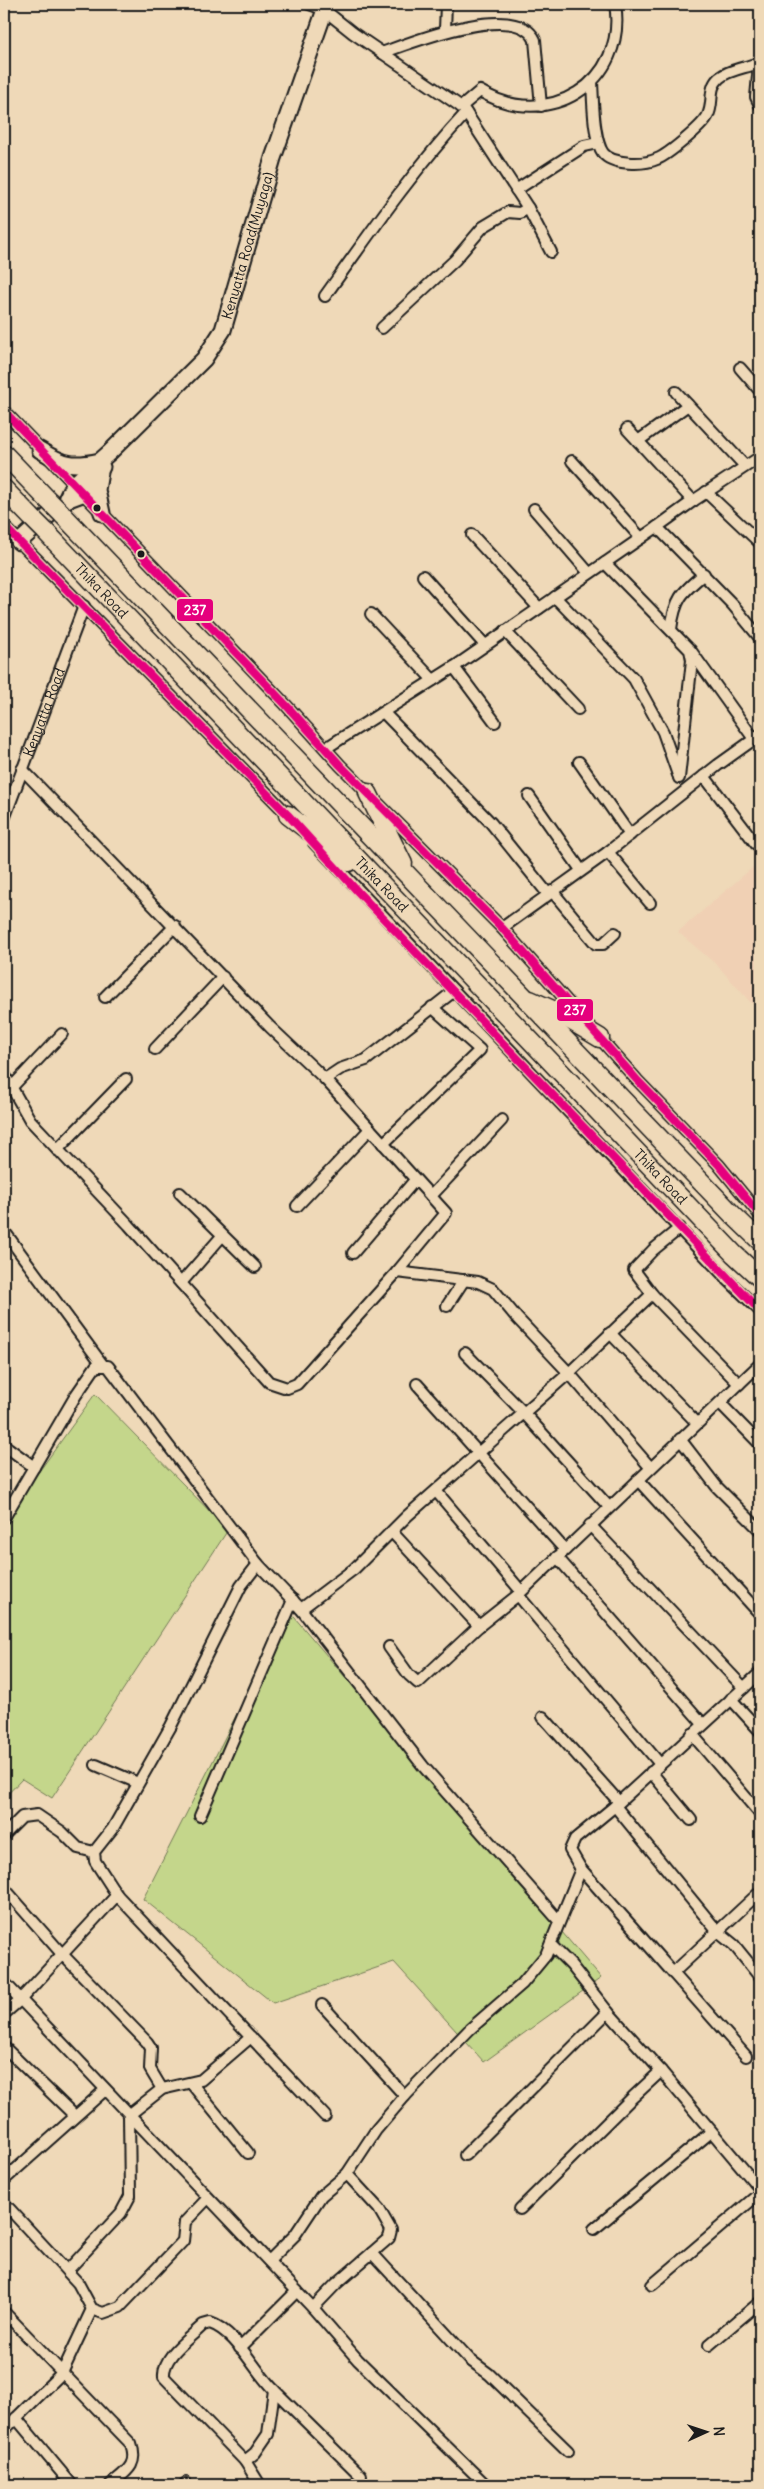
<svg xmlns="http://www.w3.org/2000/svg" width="764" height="2489" font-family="Delius,sans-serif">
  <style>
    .built { fill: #f0d0b4 }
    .green { fill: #c4d68b; stroke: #707954 }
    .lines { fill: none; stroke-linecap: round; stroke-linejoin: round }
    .minor-casing { stroke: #1c1c1c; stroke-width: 14 }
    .secondary-casing { stroke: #1c1c1c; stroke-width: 19 }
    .trunk-casing { stroke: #1c1c1c; stroke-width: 21 }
    .minor { stroke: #efd9b8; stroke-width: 10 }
    .secondary { stroke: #efd9b8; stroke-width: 15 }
    .trunk { stroke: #efd9b8; stroke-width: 18 }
    .trunk-bridge-casing { stroke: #1c1c1c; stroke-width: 21; stroke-linecap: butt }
    .trunk-bridge { stroke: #efd9b8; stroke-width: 18 }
    .bus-1-casing { stroke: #efd9b8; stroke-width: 11 }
    .bus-1 { stroke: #e5007d; stroke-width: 8 }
    .bus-dot { fill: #1c1c1c; stroke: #efd9b8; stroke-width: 2 }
    .labels { text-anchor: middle; stroke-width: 4.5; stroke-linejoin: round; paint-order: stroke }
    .street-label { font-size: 14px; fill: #1c1c1c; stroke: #efd9b8 }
    .line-badge { stroke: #efd9b8; stroke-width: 2 }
    .badge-label { font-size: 14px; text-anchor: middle; font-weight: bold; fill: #fff }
  </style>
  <rect width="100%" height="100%" fill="#efd9b8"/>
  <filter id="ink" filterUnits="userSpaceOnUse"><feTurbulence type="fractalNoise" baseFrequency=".02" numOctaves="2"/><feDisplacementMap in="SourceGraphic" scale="10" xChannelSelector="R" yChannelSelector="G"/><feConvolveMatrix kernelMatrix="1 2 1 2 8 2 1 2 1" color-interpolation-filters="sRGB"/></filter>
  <g filter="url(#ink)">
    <path class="built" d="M760,861V997L752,1004L718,966L678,932Z"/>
    <g class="green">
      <path d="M95,1394L228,1530L52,1798L22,1779L4,1798V1520Z"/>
      <path d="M289,1611L601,1978L484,2062L394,1962L273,2003L143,1899Z"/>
    </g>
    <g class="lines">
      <g class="minor-casing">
        <g id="minor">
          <path d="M309,4L323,9L353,33L463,108L528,208L551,252"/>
          <path d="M445,30L446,4"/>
          <path d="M382,53C412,42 517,0 535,40L541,106"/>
          <path d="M592,81C593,99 593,139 603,153C612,165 644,165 657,159C668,155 701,127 707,117C715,104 707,89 719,78C728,70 744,68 755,64L759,65L756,97L760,105"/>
          <path d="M461,107L480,91C547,132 628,83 615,4"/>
          <path d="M516,190L584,146L598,143"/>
          <path d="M325,296C370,233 414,169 466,113"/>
          <path d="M382,328L455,260L483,227L508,212L520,213L528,208"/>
          <path d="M740,368L760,391"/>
          <path d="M676,392L745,466"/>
          <path d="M4,411L286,705L340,765L502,928L637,1080L718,1164L760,1215"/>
          <path d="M627,429L693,501"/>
          <path d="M638,441L688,405"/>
          <path d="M572,461L641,538"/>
          <path d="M706,492L760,543"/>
          <path d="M534,509L589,573"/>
          <path d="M4,526L291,818"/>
          <path d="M657,527L733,605L760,638"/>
          <path d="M472,535L539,608"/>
          <path d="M605,563L690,650L692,660L679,778"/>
          <path d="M423,576L485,645"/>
          <path d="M555,597L634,679L663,732L678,775"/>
          <path d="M371,614L433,680"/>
          <path d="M671,629C675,599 681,593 704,574"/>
          <path d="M505,631L578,709"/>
          <path d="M691,651L754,739"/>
          <path d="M454,667L495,722"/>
          <path d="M384,713L491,823L548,894"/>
          <path d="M326,748L454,667L657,527L693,501L760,457"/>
          <path d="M579,762L630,835"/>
          <path d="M22,769L270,1027L325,1079L340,1069L366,1060L454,991"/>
          <path d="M704,776L756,844"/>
          <path d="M529,796L581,870"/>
          <path id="s1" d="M4,819L84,606"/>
          <path d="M314,843L727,1279L760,1311"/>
          <path d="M608,852L650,903"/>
          <path d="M552,891L596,944H603L615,933"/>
          <path d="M502,928L608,852L718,765L760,735"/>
          <path d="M105,997L175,926"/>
          <path d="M155,1049L223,977"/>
          <path d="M4,1074L30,1120L129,1225L269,1382L287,1388L297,1384L397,1272L446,1213L325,1079"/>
          <path d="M11,1088L62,1034"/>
          <path d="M383,1144L480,1050L432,1007"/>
          <path d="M57,1150L126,1079"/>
          <path d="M180,1193L255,1267"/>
          <path d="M431,1196L502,1120"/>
          <path d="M297,1206L370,1129"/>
          <path d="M4,1231L102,1364"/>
          <path d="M353,1253L415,1180"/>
          <path d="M397,1272L478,1282L493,1289L517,1318L569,1373L650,1467"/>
          <path d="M181,1283L222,1236"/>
          <path d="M652,1294L739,1384"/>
          <path d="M447,1306L464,1280"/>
          <path d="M610,1333L697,1423"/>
          <path d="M465,1353L523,1412L609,1507"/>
          <path d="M417,1384L565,1550"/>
          <path d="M720,1403L760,1444"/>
          <path d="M680,1439L717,1487L760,1530"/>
          <path d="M4,1445L34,1467"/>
          <path d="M638,1480L760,1614"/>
          <path d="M436,1491L521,1591"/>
          <path d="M4,1518L76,1395L96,1366H108L258,1564"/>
          <path d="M590,1525L744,1688"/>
          <path d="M392,1532L479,1626"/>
          <path d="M557,1557L703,1724"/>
          <path d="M518,1595L660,1764"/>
          <path d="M301,1609L354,1569L407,1516L569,1373L652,1294L634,1270L653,1250L680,1228"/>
          <path d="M389,1647L409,1675L418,1683L479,1626L518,1595L760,1364"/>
          <path d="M760,1673L615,1806L575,1839L570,1850L581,1869L673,1973L760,1892"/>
          <path d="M731,1699L760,1731"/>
          <path d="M543,1717L619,1802"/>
          <path d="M692,1734L760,1814"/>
          <path d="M96,1765L138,1783"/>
          <path d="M651,1772L691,1820"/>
          <path d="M615,1806L718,1932L734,1945L760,1977"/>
          <path d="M200,1816L293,1600"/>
          <path d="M4,1835L22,1817L37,1815L62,1832L78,1848L94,1852"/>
          <path d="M4,1888L62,1954L147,2042L151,2048L150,2069L162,2089"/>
          <path d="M117,1895L325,2116"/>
          <path d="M551,1945L571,1965L608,2012L661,2071L760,2189"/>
          <path d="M673,1973L746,2056"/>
          <path d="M4,1982L313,2308L358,2360L486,2485"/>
          <path d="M322,2005L405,2096"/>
          <path d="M4,2014L20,2000L117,1895L95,1861L94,1852L113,1828L171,1726L241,1586L258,1564L301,1609L423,1766L559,1921"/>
          <path d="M4,2047L75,2116"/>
          <path d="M191,2083L248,2153"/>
          <path d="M465,2155L608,2012"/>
          <path d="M4,2180L105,2090"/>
          <path d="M4,2203L78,2283L92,2309L103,2313L120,2307L183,2241L185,2222L208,2198"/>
          <path d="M520,2209L633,2097L661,2071"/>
          <path d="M594,2229L711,2132"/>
          <path d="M372,2253L470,2360L489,2374L568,2451"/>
          <path d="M269,2261L295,2235L321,2196L347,2174"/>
          <path d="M67,2271L121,2213L130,2196L129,2115L162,2089L201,2080L251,2037"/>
          <path d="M652,2285L760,2193"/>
          <path d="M313,2308L336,2284L389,2238L391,2230L379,2209L347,2174L376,2130L405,2096L470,2029L522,1984L546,1955L581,1869"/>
          <path d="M4,2312L131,2444C139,2466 125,2472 110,2485"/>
          <path d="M210,2323C237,2332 254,2371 274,2390L268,2434L255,2453L245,2461L164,2377C162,2356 189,2339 203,2325Z"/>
          <path d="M709,2345L760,2302"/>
          <path d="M240,2348L297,2291"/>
          <path d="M274,2390L361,2476"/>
          <path d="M16,2418L72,2485"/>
          <path d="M4,2430L62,2373L92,2309"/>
          <path d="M245,2461L260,2485"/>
          <path d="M184,2485L186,2483"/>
        </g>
      </g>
      <g class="secondary-casing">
        <g id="secondary">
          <path d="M40,450C64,465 73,467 100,461"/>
          <path d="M100,472L97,490L102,513"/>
          <path id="s2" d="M66,500L73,485L110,452L204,359L223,330L273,158L327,4"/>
          <path d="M19,542L66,500L82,494L102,467"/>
        </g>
      </g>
      <g class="trunk-casing">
        <g id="trunk">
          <path d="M4,454L49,501"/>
          <path d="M4,489L31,517"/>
          <path d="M62,514L732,1214L760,1241"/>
          <path id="s3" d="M45,531C274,773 505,1012 734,1254L760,1278"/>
          <path d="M368,793L403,864"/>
          <path d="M288,815L349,862"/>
          <path d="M530,1000L555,1011L600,1038"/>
        </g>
      </g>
      <use href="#minor" class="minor"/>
      <use href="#secondary" class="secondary"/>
      <use href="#trunk" class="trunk"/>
      <g class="trunk-bridge-casing">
        <g id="trunk-bridge">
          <path d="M49,501L62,514"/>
          <path d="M31,517L45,531"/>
        </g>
      </g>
      <use href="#trunk-bridge" class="trunk-bridge"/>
      <g class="bus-1-casing">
        <g id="bus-1">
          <path d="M4,411L286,705L340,765L502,928L637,1080L718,1164L760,1215"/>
          <path d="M4,526L288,815L358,892L760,1311"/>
        </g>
      </g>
      <use href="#bus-1" class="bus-1"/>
    </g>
  </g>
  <g class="bus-dot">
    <circle cx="97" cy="508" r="4.5"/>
    <circle cx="141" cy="554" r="4.5"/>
  </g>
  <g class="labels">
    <g class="street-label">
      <text dy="5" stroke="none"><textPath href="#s2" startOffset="321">Kenyatta Road(Muyaga)</textPath></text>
      <text dy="5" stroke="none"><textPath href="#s3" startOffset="82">Thika Road</textPath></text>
      <text dy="5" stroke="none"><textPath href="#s1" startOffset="114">Kenyatta Road</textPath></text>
      <text dy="5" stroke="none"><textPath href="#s3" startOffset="488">Thika Road</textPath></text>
      <text dy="5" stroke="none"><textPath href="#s3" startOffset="892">Thika Road</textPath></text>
    </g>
  </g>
  <g class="line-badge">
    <rect x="176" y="598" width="38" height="24" rx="5" fill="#e5007d"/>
    <rect x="556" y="998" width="38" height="24" rx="5" fill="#e5007d"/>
  </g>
  <g class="badge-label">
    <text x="195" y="615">237</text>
    <text x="575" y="1015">237</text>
  </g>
  <rect width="764" height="2489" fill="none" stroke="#efd9b8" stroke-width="20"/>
  <rect x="10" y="10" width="744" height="2469" fill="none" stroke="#1c1c1c" stroke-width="2" filter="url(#ink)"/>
  <g transform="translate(706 2432) rotate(87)" stroke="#efd9b8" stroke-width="4" paint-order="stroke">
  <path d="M0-4L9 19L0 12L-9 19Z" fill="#1c1c1c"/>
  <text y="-8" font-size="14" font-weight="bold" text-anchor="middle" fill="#1c1c1c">N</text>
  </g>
</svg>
